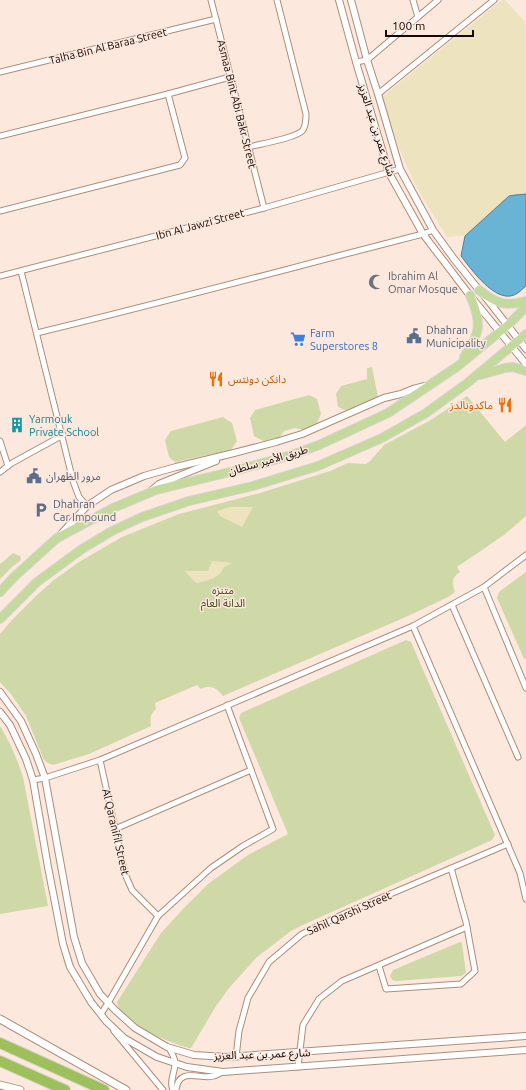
<svg xmlns="http://www.w3.org/2000/svg" width="526" height="1090" font-family="Ubuntu,'Noto Sans Arabic',sans-serif">
  <style>
    .green { fill: #ced9a7 }
    .sand { fill: #ede3be }
    .water { fill: #69b4d4; stroke: #4f8096 }
    .lines { fill: none; stroke-linecap: round; stroke-linejoin: round }
    .minor-casing { stroke: #ad8d7b; stroke-width: 7 }
    .tertiary-casing { stroke: #ad8d7b; stroke-width: 8 }
    .secondary-casing { stroke: #ad8d7b; stroke-width: 9 }
    .primary-casing { stroke: #d5d3d2; stroke-width: 10 }
    .motorway-casing { stroke: #d5d3d2; stroke-width: 12 }
    .minor { stroke: #fff; stroke-width: 5 }
    .tertiary { stroke: #fff; stroke-width: 6 }
    .secondary { stroke: #fff; stroke-width: 7 }
    .primary { stroke: #c4d99c; stroke-width: 8 }
    .motorway { stroke: #9dc05a; stroke-width: 10 }
    .labels { text-anchor: middle; stroke-width: 3; stroke-linejoin: round; paint-order: stroke }
    .street-label { font-size: 11px; fill: #130804; stroke: #fde8dd }
    .worship-label { font-size: 11px; fill: #5b616d; stroke: #fde8dd; text-anchor: start }
    .service-label { font-size: 11px; fill: #4e5e75; stroke: #fde8dd; text-anchor: start }
    .shop-label { font-size: 11px; fill: #366cbe; stroke: #fde8dd; text-anchor: start }
    .food-label { font-size: 11px; fill: #c56008; stroke: #fde8dd; text-anchor: start }
    .culture-label { font-size: 11px; fill: #0d838f; stroke: #fde8dd; text-anchor: start }
    .park-label { font-size: 11px; fill: #414818; stroke: #fde8dd }
  </style>
  <rect width="100%" height="100%" fill="#fde8dd"/>
  <g class="green">
    <path d="M372,367L378,397L347,411L338,407L336,394L341,386L367,379V368Z"/>
    <path d="M309,395L317,399L321,414L316,425L304,430L295,428L284,431L278,439L267,443L254,436L250,418L255,410Z"/>
    <path d="M467,396L505,442L526,425V516L504,535L457,567L460,572C451,578 452,583 455,592L448,597L408,616L223,696C216,688 211,684 201,689L197,685L155,703L156,709C150,714 150,719 151,726L89,754L53,765L48,763L44,760L26,716L11,694L0,682V634L12,620L37,595L54,580L79,562L122,537L179,514L260,493L330,471L348,463L366,464L370,461L384,445L429,421Z"/>
    <path d="M223,417L232,423L237,441L231,450L175,462L169,457L165,440L171,431Z"/>
    <path d="M13,553L20,556L21,558L20,561L11,568L0,579V564Z"/>
    <path d="M526,572V658L524,659L497,598L499,592Z"/>
    <path d="M406,640L411,642L495,835L492,840L305,924L291,931L257,957L230,987L216,1006L191,1048H189C168,1042 150,1034 132,1021C128,1017 121,1013 119,1008C118,1007 117,1002 117,1002L161,933L183,909L208,884L248,855L288,834L239,718L241,713Z"/>
    <path d="M0,726C10,742 17,759 23,777L48,906L0,914Z"/>
    <path d="M460,942L462,943L466,973L461,976L396,981L392,980L390,976L393,970Z"/>
  </g>
  <g class="sand">
    <path d="M502,0H505L526,23V194L515,195L509,196L465,236C459,235 453,237 447,237C435,217 421,197 411,175C399,150 390,123 382,97Z"/>
    <path d="M230,507H253L242,527L220,516L217,511Z"/>
    <path d="M212,561L233,563L224,567C219,579 208,580 197,583L193,580L185,571H208Z"/>
  </g>
  <path class="water" d="M526,194V286C522,289 519,293 514,295C495,303 471,269 461,256L465,236L509,196L515,195Z"/>
  <g class="lines">
    <g class="minor-casing">
      <g id="minor">
        <path d="M211,0L264,208"/>
        <path d="M413,0L418,17"/>
        <path d="M356,62L367,60L438,0"/>
        <path d="M0,72L216,19"/>
        <path d="M378,94L494,0"/>
        <path d="M0,136L168,94L230,77"/>
        <path d="M248,147C260,144 297,138 303,130C306,125 306,119 306,114L277,0"/>
        <path d="M0,211L180,165L185,158L168,94"/>
        <path d="M21,271L73,481L79,497L87,506"/>
        <path d="M0,276L264,208L400,169"/>
        <path d="M37,333C166,302 294,267 423,234L433,230"/>
        <path d="M0,441L8,466"/>
        <path d="M0,472L12,463L63,435"/>
        <path d="M484,587L526,688"/>
        <path d="M452,605L518,757"/>
        <path d="M413,626L520,873L526,899"/>
        <path d="M100,760L125,874L132,890L158,916"/>
        <path d="M33,780L45,778L100,760L413,626L484,587L526,555"/>
        <path d="M115,829L251,770"/>
        <path d="M379,966L386,989L461,984L475,971L466,922L451,868"/>
        <path d="M101,1014L108,1003L158,916L211,868L243,846L273,829L227,705"/>
        <path d="M114,1031L163,1090"/>
        <path d="M169,1048C172,1053 175,1058 175,1063C175,1072 169,1082 173,1090"/>
        <path d="M236,1057L239,1031L248,998L269,962L302,934L348,912L508,844"/>
        <path d="M298,1067L303,1025L319,999L342,981L467,927"/>
        <path d="M176,1090C179,1066 200,1080 214,1076C217,1075 220,1073 223,1072"/>
      </g>
    </g>
    <g class="tertiary-casing">
      <g id="tertiary">
        <path d="M339,0L356,62L389,173L423,234L468,293L526,364"/>
        <path d="M351,0L367,60L378,94L400,169L433,230L454,259L479,290L483,294L526,349"/>
        <path d="M152,490L159,484L216,461"/>
        <path d="M61,534L87,506L111,490L144,476L176,467L234,453L276,442L302,434L384,398L401,394L413,389L425,386"/>
        <path d="M0,692L21,721L36,754L45,778L74,937L82,963L100,994L115,1010L135,1028L167,1047L194,1055L226,1057L526,1036"/>
        <path d="M0,712L10,725L26,759L33,780L48,867L63,944L70,967L91,1002L106,1021L124,1038L157,1057L187,1067L223,1072L526,1050"/>
      </g>
    </g>
    <g class="secondary-casing">
      <g id="secondary">
        <path d="M0,1019L126,1090"/>
        <path d="M0,1085L20,1090"/>
      </g>
    </g>
    <g class="primary-casing">
      <g id="primary">
        <path d="M479,290C495,303 505,307 526,301"/>
        <path d="M464,357C481,332 482,323 470,295"/>
        <path d="M480,375L505,368L513,367L526,371"/>
        <path d="M0,592L14,577L57,538L113,508L156,490L234,471L292,455L319,445L388,413L458,366L508,325L526,307"/>
        <path d="M0,619L37,582L82,549L112,531L142,517L189,501L253,486L318,466L382,438L426,413L466,384L526,334"/>
      </g>
    </g>
    <g class="motorway-casing">
      <g id="motorway">
        <path d="M0,1043L104,1090"/>
        <path d="M0,1061L65,1090"/>
      </g>
    </g>
    <use href="#minor" class="minor"/>
    <use href="#tertiary" class="tertiary"/>
    <use href="#secondary" class="secondary"/>
    <use href="#primary" class="primary"/>
    <use href="#motorway" class="motorway"/>
  </g>
  <defs>
    <g id="mosque-bare" transform="scale(1.2)"><path d="M3.5-4.9A6 6 0 1 0 3.5 4.9A5 5 0 1 1 3.5-4.9Z" fill="#6b7280" stroke="#fde8dd" stroke-width="2.5" paint-order="stroke"/></g>
    <g id="civic-bare" transform="scale(1.2)"><path d="M-.6-6.5H3V-4.5H.6V-3L4-1V1h2V6H-6V1h2V-1L-.6-3ZM-1.2 2.5V6h2.4V2.5Z" fill="#5c6f8a" stroke="#fde8dd" stroke-width="2.5" paint-order="stroke"/></g>
    <g id="supermarket-bare" transform="scale(1.2)"><path d="M-6-5.5h2.5l.6 2H6L4.5 2H-2.5L-4.4-4H-6ZM-1.5 3.2a1.3 1.3 0 1 0 .1 0ZM3 3.2a1.3 1.3 0 1 0 .1 0Z" fill="#3f7fe0" stroke="#fde8dd" stroke-width="2.5" paint-order="stroke"/></g>
    <g id="restaurant-bare" transform="scale(1.2)"><path d="M-5-6h1v4h1v-4h1v4h1v-4h1v5L-1.5 .5V6h-2V.5L-5-1ZM5-6V6H3V1.5H1.5Q1.5-4 5-6Z" fill="#e8710a" stroke="#fde8dd" stroke-width="2.5" paint-order="stroke"/></g>
    <g id="building-bare" transform="scale(1.2)"><path d="M-4-6H4V6H1V3H-1V6H-4ZM-2.5-4.3h1.7v1.8h-1.7ZM.8-4.3h1.7v1.8H.8ZM-2.5-1h1.7V.8h-1.7ZM.8-1h1.7V.8H.8Z" fill="#0f9aa8" stroke="#fde8dd" stroke-width="2.5" paint-order="stroke"/></g>
    <g id="parking-bare" transform="scale(1.2)"><path d="M-3.5-5.5H1a3.5 3.5 0 0 1 0 7H-1V5.5H-3.5ZM-1-3.4V-.6H.8a1.4 1.4 0 0 0 0-2.8Z" fill="#5c6f8a" stroke="#fde8dd" stroke-width="2.5" paint-order="stroke"/></g>
  </defs>
  <g fill-rule="evenodd">
    <use href="#mosque-bare" x="376" y="282"/>
    <use href="#civic-bare" x="414" y="336"/>
    <use href="#supermarket-bare" x="298" y="339"/>
    <use href="#restaurant-bare" x="216" y="379"/>
    <use href="#restaurant-bare" x="505" y="405"/>
    <use href="#building-bare" x="17" y="425"/>
    <use href="#civic-bare" x="34" y="476"/>
    <use href="#parking-bare" x="41" y="510"/>
  </g>
  <g class="labels">
    <g class="street-label">
      <text transform="translate(108 46) rotate(-14)" y="4">Talha Bin Al Baraa Street</text>
      <text transform="translate(237 104) rotate(76)" y="4">Asmaa Bint Abi Bakr Street</text>
      <text transform="translate(377 130) rotate(72)" y="4">شارع عمر بن عبد العزيز</text>
      <text transform="translate(200 224) rotate(-15)" y="4">Ibn Al Jawzi Street</text>
      <text transform="translate(268 460) rotate(-16)" y="4">طريق الأمير سلطان</text>
      <text transform="translate(116 832) rotate(77)" y="4">Al Qaranifil Street</text>
      <text transform="translate(349 913) rotate(-24)" y="4">Sahil Qarshi Street</text>
      <text transform="translate(262 1054) rotate(-2)" y="4">شارع عمر بن عبد العزيز</text>
    </g>
    <g class="worship-label">
      <text x="388" y="280">Ibrahim Al<tspan x="388" dy="13">Omar Mosque</tspan></text>
    </g>
    <g class="service-label">
      <text x="426" y="334">Dhahran<tspan x="426" dy="13">Municipality</tspan></text>
      <text x="46" y="480">مرور الظهران</text>
      <text x="53" y="508">Dhahran<tspan x="53" dy="13">Car Impound</tspan></text>
    </g>
    <g class="shop-label">
      <text x="310" y="337">Farm<tspan x="310" dy="13">Superstores 8</tspan></text>
    </g>
    <g class="food-label">
      <text x="228" y="383">دانكن دونتس</text>
      <text x="493" y="409" text-anchor="end">ماكدونالدز</text>
    </g>
    <g class="culture-label">
      <text x="29" y="423">Yarmouk<tspan x="29" dy="13">Private School</tspan></text>
    </g>
    <g class="park-label">
      <text x="223" y="594">متنزه<tspan x="223" dy="13">الدانة العام</tspan></text>
    </g>
  </g>
  <path d="M386 30v6h87v-6" fill="none" stroke="#130804" stroke-width="2"/>
  <text x="392" y="30" font-size="12" fill="#130804" stroke="#fde8dd" stroke-width="3" paint-order="stroke">100 m</text>
</svg>
